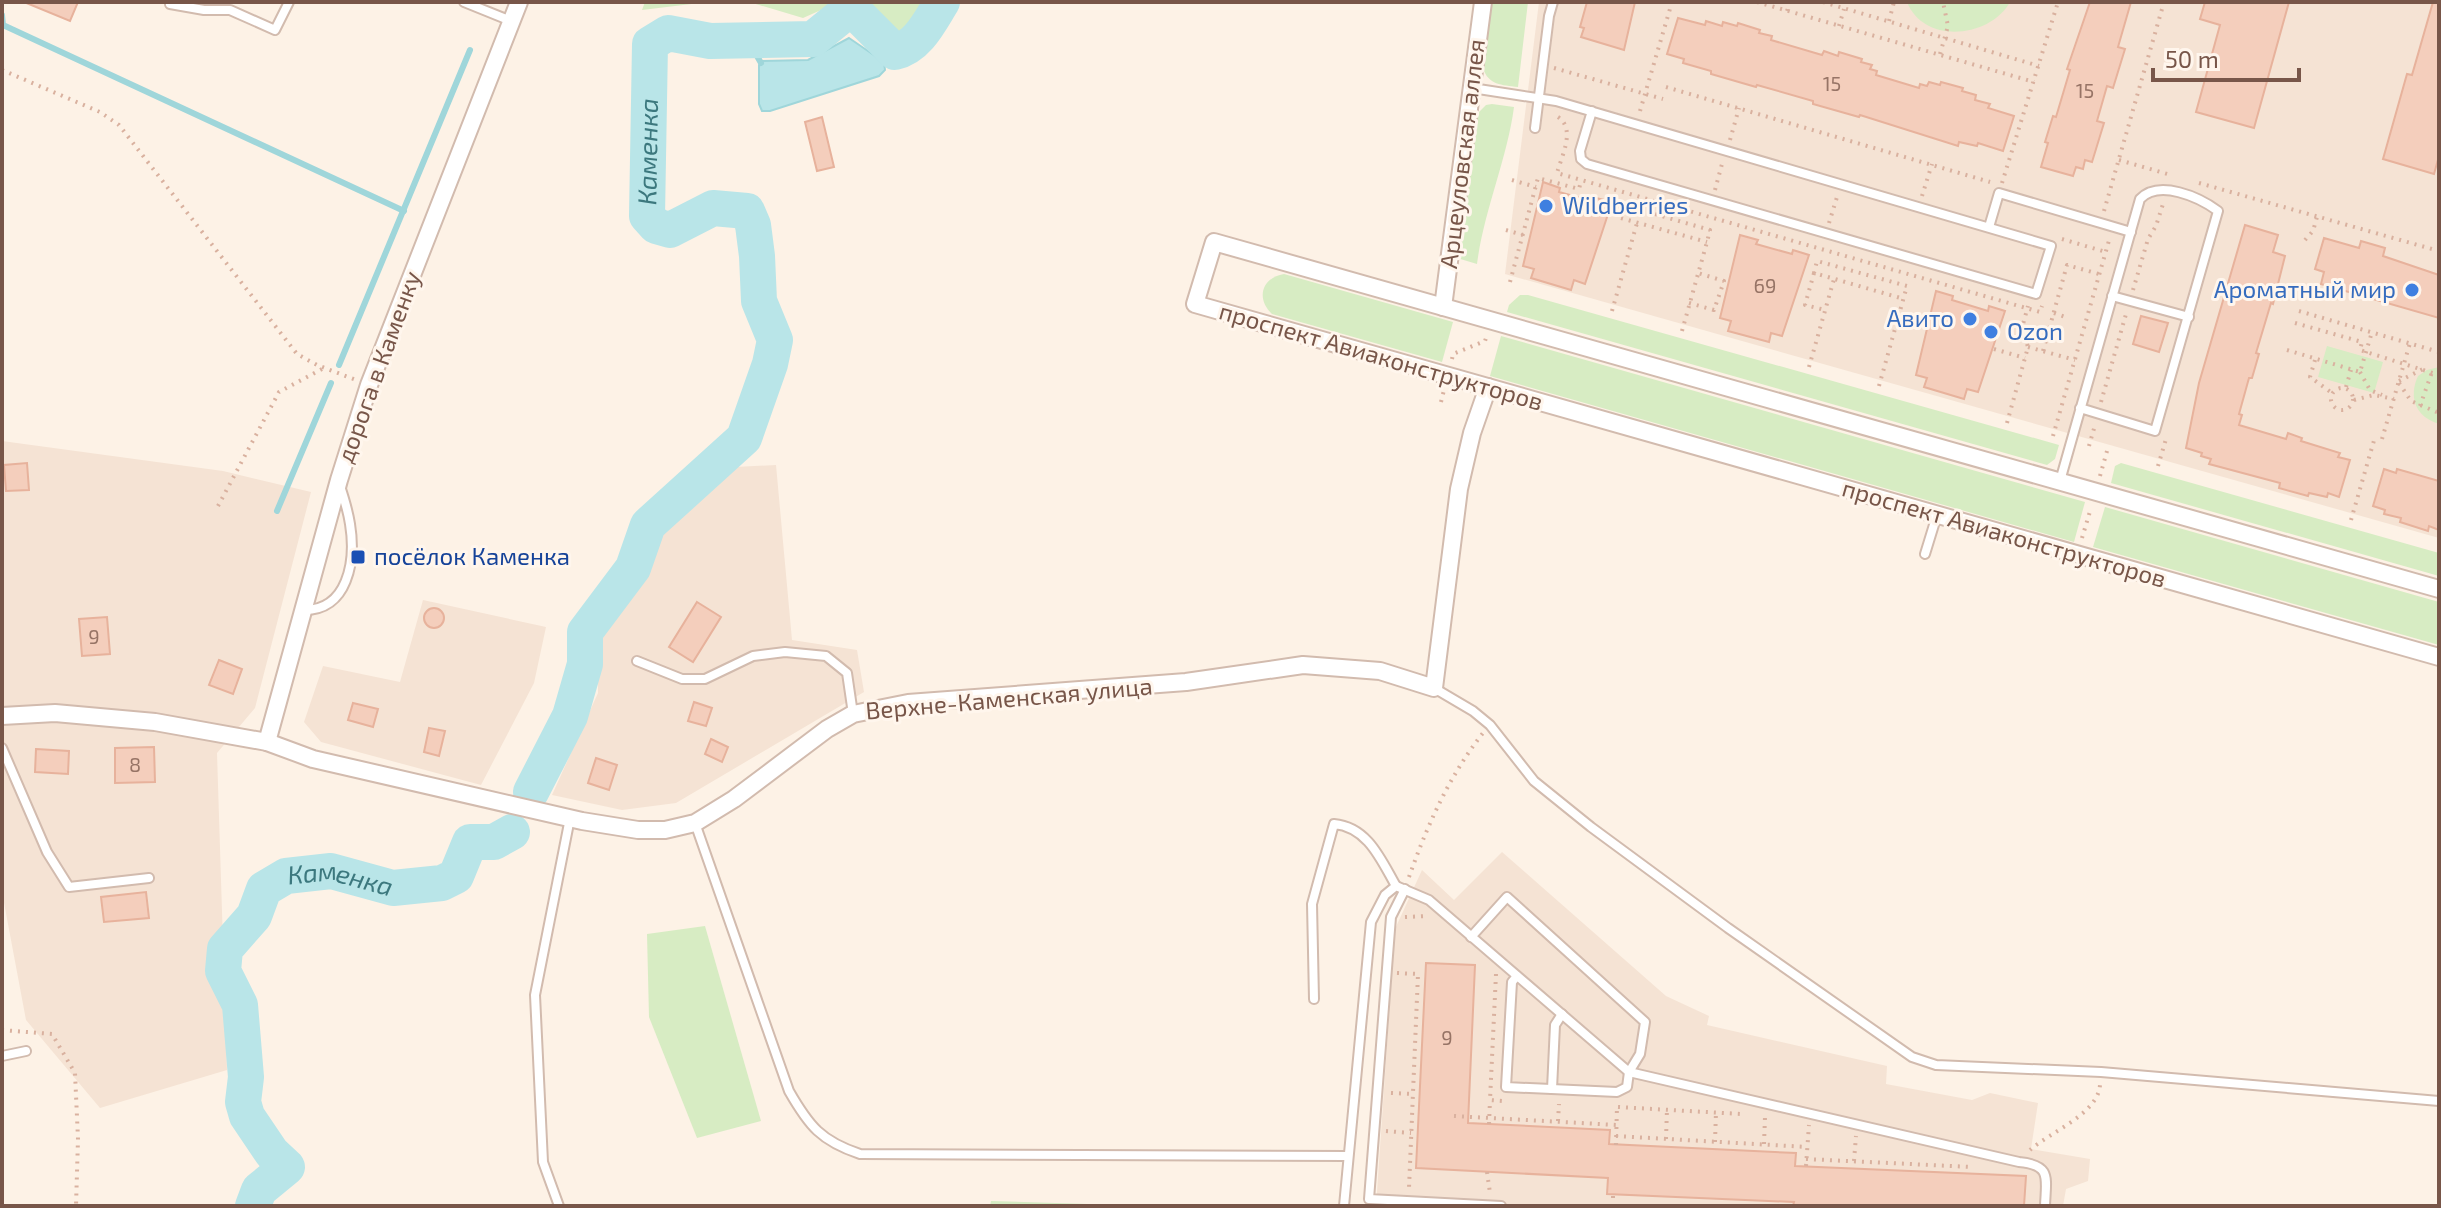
<svg xmlns="http://www.w3.org/2000/svg" width="2441" height="1208" font-family="'Exo 2',sans-serif">
  <style>
    .residential { fill: #f5e3d4 }
    .green { fill: #d7ecc3 }
    .water { fill: #b9e5e8; stroke: #9fd6da; stroke-width: 2 }
    .lines { fill: none; stroke-linecap: round; stroke-linejoin: round }
    .stream { stroke: #9fd6da; stroke-width: 6 }
    .river { stroke: #b9e5e8; stroke-width: 36 }
    .building { fill: #f4cebc; stroke: #e7b29c; stroke-width: 2 }
    .service-casing { stroke: #d2bbae; stroke-width: 12 }
    .minor-casing { stroke: #d2bbae; stroke-width: 20 }
    .path { stroke: #d9b19f; stroke-width: 4; stroke-dasharray: 2 6; stroke-linecap: butt }
    .service { stroke: #fff; stroke-width: 8 }
    .minor { stroke: #fff; stroke-width: 16 }
    .shop-dot { fill: #3f7fe0; stroke: #fff6ed; stroke-width: 3 }
    .transit-dot { fill: #1a4fb4; stroke: #fff6ed; stroke-width: 3 }
    .labels { text-anchor: middle; stroke-width: 6; stroke-linejoin: round; paint-order: stroke }
    .number-label { font-size: 20px; fill: #977466 }
    .street-label { font-size: 24px; fill: #785649; stroke: #fff6ed }
    .shop-label { font-size: 24px; fill: #366cbe; stroke: #fff6ed; text-anchor: start }
    .transit-label { font-size: 24px; fill: #164399; stroke: #fff6ed; text-anchor: start }
    .water-label { font-size: 26px; font-style: italic; fill: #3c787e; stroke: #fff6ed }
  </style>
  <rect width="100%" height="100%" fill="#fdf2e6"/>
  <g class="residential">
    <path d="M1539,2H2439V538L1505,274Z"/>
    <path d="M2,441L223,471L311,492L255,708L217,753L227,1070L100,1108L26,1020L2,892Z"/>
    <path d="M776,465L792,640L857,650L864,692L676,803L622,810L552,795L598,693V631L647,576L655,533L735,467Z"/>
    <path d="M423,600L546,627L534,683L481,785L321,742L304,722L323,666L400,682Z"/>
    <path d="M1502,852L1666,996L1709,1016L1707,1025L1887,1066L1886,1084L1972,1100L1990,1093L2038,1103L2031,1149L2090,1159L2088,1181L2066,1189L2063,1206H1376L1395,929L1422,870L1454,900Z"/>
  </g>
  <g class="green">
    <path d="M645,2H708L642,10Z"/>
    <path d="M749,2H839L803,18Z"/>
    <path d="M842,2H929L898,34Z"/>
    <path d="M1492,2H1528L1518,87C1502,85 1488,85 1483,68Z"/>
    <path d="M1907,2H2010C1990,38 1924,45 1907,2Z"/>
    <path d="M1492,104L1514,107C1507,160 1484,210 1477,264L1457,258L1476,115L1486,105Z"/>
    <path d="M1284,274L1453,322L1442,362L1272,314C1256,299 1261,278 1284,274Z"/>
    <path d="M1520,295H1528L2059,445L2055,459L2047,465L1507,312L1509,305Z"/>
    <path d="M1501,336L2085,502L2074,542L1490,376Z"/>
    <path d="M2327,346L2383,362L2374,393L2318,377Z"/>
    <path d="M2439,367V424C2416,417 2408,398 2418,376L2427,370Z"/>
    <path d="M2121,463L2439,553V576L2111,483L2115,466Z"/>
    <path d="M2105,507L2439,602V645L2093,547Z"/>
    <path d="M705,926L761,1121L697,1138L649,1017L647,934Z"/>
    <path d="M991,1201L1120,1205L1123,1206H990Z"/>
  </g>
  <path class="water" d="M849,38L884,62L885,70L879,76L770,111H762L759,104V65L762,61L808,60Z"/>
  <g class="lines">
    <g class="stream">
      <path d="M2,15L3,25L404,211"/>
      <path d="M749,42L761,63"/>
      <path d="M339,365L470,50"/>
      <path d="M277,511L331,383"/>
    </g>
    <g class="river">
      <path id="s1" d="M531,792L570,716L585,664V632L633,568L648,525L744,438L770,364L775,340L759,301L757,256L753,225L747,211L713,208L670,230L656,226L647,216L650,44L668,33L710,41L813,39L845,13L857,14L895,52C918,47 930,21 942,2"/>
      <path id="s2" d="M253,1206L259,1190L287,1167L272,1153L247,1116L243,1102L246,1077L240,1005L223,971L225,949L254,916L264,889L286,876L331,871L393,888L442,883L456,876L470,842H494L512,832"/>
    </g>
  </g>
  <g class="building">
    <path d="M24,2H78L70,21Z"/>
    <path d="M1587,2H1635L1624,50L1581,37L1584,28L1580,27Z"/>
    <path d="M2090,2H2131L2118,47L2125,49L2113,88L2107,86L2097,121L2104,123L2092,162L2085,160L2083,169L2076,167L2073,176L2041,167L2048,143L2045,142L2053,116L2056,117L2070,70L2067,69Z"/>
    <path d="M2205,2H2289L2254,128L2196,112L2220,25L2200,19Z"/>
    <path d="M2433,2H2439V156L2434,174L2383,159L2407,74L2412,75Z"/>
    <path d="M1678,18L1705,25L1706,21L1722,26L1723,22L1737,26L1738,23L1760,30L1759,33L1772,36L1771,40L1822,55L1824,51L1838,56L1839,52L1862,59L1861,62L1872,65L1870,69L1877,71L1876,75L1919,88L1920,84L1927,86L1929,82L1940,85L1941,82L1963,88L1962,91L1976,95L1975,100L1990,104L1988,108L2014,116L2003,151L1978,143L1977,146L1959,142L1958,146L1860,115L1859,117L1813,104V101L1757,85L1756,87L1711,74V71L1683,63L1684,59L1667,54Z"/>
    <path d="M822,117L834,167L817,171L805,122Z"/>
    <path d="M1543,182L1560,188L1559,192L1595,202L1596,198L1612,202L1585,284L1574,280L1571,290L1531,278L1534,269L1523,266Z"/>
    <path d="M2245,225L2278,235L2273,252L2285,256L2273,304L2271,303L2256,353L2259,354L2252,378H2249L2239,414L2242,415L2239,425L2286,439L2288,433L2302,438L2301,441L2340,453L2338,457L2350,460L2339,497L2328,493L2327,497L2309,493L2308,496L2279,488L2280,483L2209,464L2211,459L2201,456L2202,453L2186,448L2199,383Z"/>
    <path d="M1740,235L1758,240L1756,244L1792,254L1793,250L1809,255L1782,336L1771,333L1769,342L1728,331L1731,321L1720,318Z"/>
    <path d="M2324,238L2359,248L2361,241L2385,248L2383,256L2439,275V318L2321,284L2324,272L2315,269Z"/>
    <path d="M1936,291L1953,296L1952,300L1988,311L1989,306L2005,311L1978,392L1967,389L1964,399L1924,387L1927,378L1916,375Z"/>
    <path d="M2141,316L2168,323L2159,352L2133,344Z"/>
    <path d="M27,463L29,490L6,491L4,465Z"/>
    <path d="M2384,469L2396,473L2397,469L2439,481V530L2429,526L2428,531L2400,522L2401,518L2384,514L2385,510L2373,506Z"/>
    <path d="M697,602L721,617L693,662L669,647Z"/>
    <circle cx="434" cy="618" r="10"/>
    <path d="M107,617L110,654L82,656L79,619Z"/>
    <path d="M219,660L242,669L233,694L209,685Z"/>
    <path d="M694,702L712,708L706,726L688,721Z"/>
    <path d="M353,703L378,709L373,727L348,720Z"/>
    <path d="M429,728L445,731L439,756L424,752Z"/>
    <path d="M711,739L728,747L722,762L705,754Z"/>
    <path d="M154,747L155,782L115,783V748Z"/>
    <path d="M36,749L69,751L68,774L35,772Z"/>
    <path d="M596,758L617,765L609,790L588,783Z"/>
    <path d="M146,892L149,918L104,922L101,897Z"/>
    <path d="M1426,963L1475,965L1468,1123L1610,1130L1609,1144L1796,1153L1795,1166L2026,1176L2024,1206H1793L1794,1202L1607,1194L1608,1178L1416,1168Z"/>
  </g>
  <g class="lines">
    <g class="service-casing">
      <g id="service">
        <path d="M464,2L511,21"/>
        <path d="M170,4L204,10H230L275,30L289,2"/>
        <path d="M1472,88L1556,101L2051,246L2036,294L1587,164L1581,159L1580,151L1592,111"/>
        <path d="M1535,128L1549,16L1553,2"/>
        <path d="M1989,227L1999,193L2131,232"/>
        <path d="M2112,296L2189,317"/>
        <path d="M2060,481L2140,199C2159,179 2199,197 2218,211L2155,431L2080,408"/>
        <path d="M1925,554L1937,515"/>
        <path d="M303,610C348,611 356,561 350,524C348,511 344,498 340,486"/>
        <path d="M637,661L682,679H705L753,656L785,652L826,656L847,673L853,714"/>
        <path d="M1434,688L1473,711L1490,725L1534,781L1591,827L1728,928L1912,1057L1936,1065L2101,1072L2439,1101"/>
        <path d="M2,748L47,852L69,887L149,878"/>
        <path d="M695,823L789,1091C809,1126 821,1141 860,1154L1348,1156"/>
        <path d="M1405,889L1391,917L1369,1199L1501,1206"/>
        <path d="M1471,937L1507,897L1645,1022L1640,1054L1629,1072L1627,1087L1617,1092L1506,1087L1512,982L1517,976"/>
        <path d="M1314,999L1312,904L1334,824C1368,827 1381,860 1396,886"/>
        <path d="M2,1056L26,1051"/>
        <path d="M1552,1089L1555,1025L1562,1014"/>
        <path d="M559,1206L543,1162L535,995L570,818"/>
        <path d="M1344,1206L1371,922L1385,895L1396,886L1429,900L1629,1072L2019,1162C2052,1165 2046,1178 2045,1206"/>
      </g>
    </g>
    <g class="minor-casing">
      <g id="minor">
        <path d="M1443,307L1483,2"/>
        <path d="M2439,589L1214,242L1195,304L2439,657"/>
        <path d="M2,716L55,713L155,722L267,742L313,759L582,821L638,830H665L695,823L734,799L827,729L853,714L908,703L1186,682L1303,665L1380,671L1434,688L1459,489L1472,433L1488,387"/>
        <path d="M267,742L339,480L369,385L519,2"/>
      </g>
    </g>
    <g class="path">
      <path d="M1757,2L2034,82"/>
      <path d="M1823,2L2039,66"/>
      <path d="M1787,11L1790,2"/>
      <path d="M1889,21L1894,2"/>
      <path d="M1839,26L1844,9"/>
      <path d="M1940,54L1948,26L1943,2"/>
      <path d="M1554,68L1663,99"/>
      <path d="M2,70L100,112L119,125L297,354L317,365L356,380"/>
      <path d="M1666,87L1990,182"/>
      <path d="M1640,111L1672,2"/>
      <path d="M1558,117C1576,129 1562,155 1557,173L2040,312L2042,306"/>
      <path d="M1730,140L1739,108"/>
      <path d="M2119,160L2171,175"/>
      <path d="M1512,180L1536,187"/>
      <path d="M2002,183L2058,2"/>
      <path d="M2199,183L2439,251"/>
      <path d="M1715,190L1722,164"/>
      <path d="M1922,196L1932,164"/>
      <path d="M2104,211L2164,2"/>
      <path d="M1829,223L1837,197"/>
      <path d="M1506,230L1523,235"/>
      <path d="M2062,239L2106,252"/>
      <path d="M2305,240L2313,231L2317,217"/>
      <path d="M1814,273L1805,305L1825,310"/>
      <path d="M1510,282L1538,178L1579,189L1581,181"/>
      <path d="M2133,290L2148,239L2156,226L2163,204"/>
      <path d="M1689,303L1714,310L1724,281L1698,273"/>
      <path d="M1612,311L1637,223"/>
      <path d="M2299,311L2439,352"/>
      <path d="M2054,313L2065,317"/>
      <path d="M2295,323L2362,342L2360,350L2439,375"/>
      <path d="M1682,331L1707,242L1710,230L1620,204L1617,217L1707,242"/>
      <path d="M2028,347L2075,360"/>
      <path d="M1994,349L2025,358"/>
      <path d="M2287,350L2360,372L2372,332"/>
      <path d="M2043,351L2067,265L2099,274"/>
      <path d="M1452,359L1453,354L1485,341L1486,338"/>
      <path d="M2315,360L2310,377L2332,393"/>
      <path d="M1809,367L1834,279"/>
      <path d="M2360,372L2370,390L2382,395"/>
      <path d="M2399,381L2423,369"/>
      <path d="M2399,383L2411,401L2439,413"/>
      <path d="M1879,386L1907,286L1817,261L1814,273L1904,299"/>
      <path d="M2346,387L2351,370"/>
      <circle cx="2342" cy="399" r="11"/>
      <path d="M2354,400L2374,395L2394,399"/>
      <path d="M1441,402L1444,390"/>
      <path d="M2101,402L2126,314"/>
      <path d="M2420,406L2432,372"/>
      <path d="M2007,423L2028,347L2022,328L2028,306"/>
      <path d="M2053,436L2110,237"/>
      <path d="M2382,439L2410,343"/>
      <path d="M2089,446L2095,425"/>
      <path d="M2158,466L2166,439"/>
      <path d="M2100,476L2107,451"/>
      <path d="M218,506L279,392L324,368"/>
      <path d="M2351,520L2375,437"/>
      <path d="M2082,538L2091,508"/>
      <path d="M1409,877C1427,826 1449,776 1483,733"/>
      <path d="M1405,917L1428,916"/>
      <path d="M1397,973L1418,974L1409,1188"/>
      <path d="M1496,974L1490,1100L1502,1101"/>
      <path d="M2,1030L52,1034L75,1073L78,1139L76,1206"/>
      <path d="M1391,1093L1413,1094"/>
      <path d="M1618,1107L1741,1114"/>
      <path d="M1454,1116L1617,1125"/>
      <path d="M1558,1121L1559,1104"/>
      <path d="M1489,1124L1490,1100"/>
      <path d="M1386,1131L1411,1133"/>
      <path d="M1616,1136L1807,1147"/>
      <path d="M1666,1139L1667,1109"/>
      <path d="M1715,1142L1716,1112"/>
      <path d="M1764,1144L1765,1117"/>
      <path d="M1616,1145L1617,1106"/>
      <path d="M2030,1150C2050,1132 2098,1114 2100,1085"/>
      <path d="M1806,1159L1972,1167"/>
      <path d="M1854,1161L1856,1136"/>
      <path d="M1806,1166L1809,1125"/>
      <path d="M1487,1172L1490,1193"/>
      <path d="M1613,1206V1194"/>
    </g>
    <use href="#service" class="service"/>
    <use href="#minor" class="minor"/>
  </g>
  <g class="shop-dot">
    <circle cx="1546" cy="206" r="8"/>
    <circle cx="2412" cy="290" r="8"/>
    <circle cx="1970" cy="319" r="8"/>
    <circle cx="1991" cy="332" r="8"/>
  </g>
  <rect class="transit-dot" x="350" y="549" width="16" height="16" rx="4"/>
  <g class="labels">
    <g class="number-label">
      <text x="1832" y="91">15</text>
      <text x="2085" y="98">15</text>
      <text x="1765" y="293">69</text>
      <text x="94" y="644">9</text>
      <text x="135" y="772">8</text>
      <text x="1447" y="1045">9</text>
    </g>
    <g class="street-label">
      <text transform="translate(1463 154) rotate(-83)" y="8">Арцеуловская аллея</text>
      <text transform="translate(1381 357) rotate(16)" y="8">проспект Авиаконструкторов</text>
      <text transform="translate(379 367) rotate(-70)" y="8">дорога в Каменку</text>
      <text transform="translate(2004 534) rotate(16)" y="8">проспект Авиаконструкторов</text>
      <text transform="translate(1009 699) rotate(-5)" y="8">Верхне-Каменская улица</text>
    </g>
    <g class="shop-label">
      <text x="1562" y="214">Wildberries</text>
      <text x="2396" y="298" text-anchor="end">Ароматный мир</text>
      <text x="1954" y="327" text-anchor="end">Авито</text>
      <text x="2007" y="340">Ozon</text>
    </g>
    <g class="transit-label">
      <text x="374" y="565">посёлок Каменка</text>
    </g>
    <g class="water-label">
      <text dy="9" stroke="none"><textPath href="#s1" startOffset="838">Каменка</textPath></text>
      <text dy="9" stroke="none"><textPath href="#s2" startOffset="444">Каменка</textPath></text>
    </g>
  </g>
  <rect width="2441" height="1208" fill="none" stroke="#785649" stroke-width="8"/>
  <path d="M2153 68v12h146v-12" fill="none" stroke="#785649" stroke-width="4"/>
  <text x="2165" y="68" font-size="24" fill="#785649" stroke="#fff6ed" stroke-width="6" paint-order="stroke">50 m</text>
</svg>
